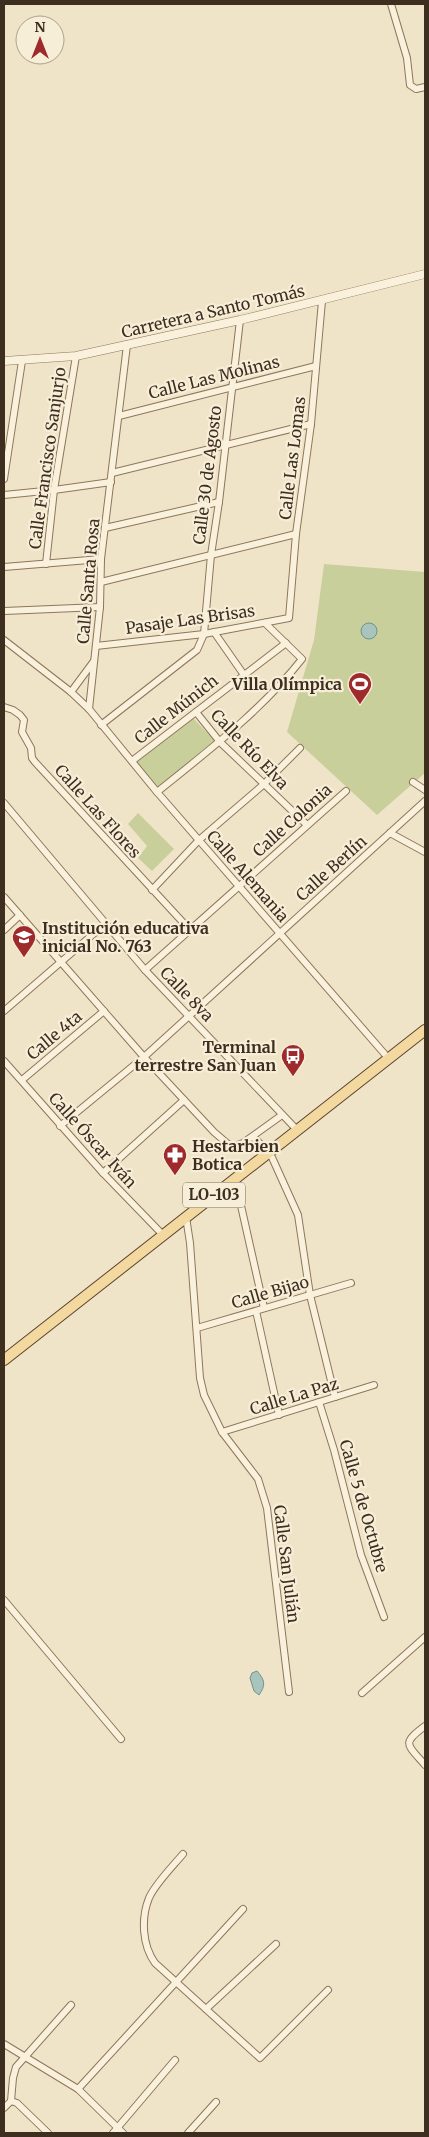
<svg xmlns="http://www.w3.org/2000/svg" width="429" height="2137" font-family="Merriweather,serif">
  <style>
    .green { fill: #c9cf9b }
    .water { fill: #a9c4bc; stroke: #6f938a }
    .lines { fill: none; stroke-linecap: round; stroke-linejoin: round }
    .minor-casing { stroke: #8d765c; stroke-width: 8 }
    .tertiary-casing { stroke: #8d765c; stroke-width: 9 }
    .primary-casing { stroke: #5b4430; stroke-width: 12 }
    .minor { stroke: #faf1dc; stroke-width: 6 }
    .tertiary { stroke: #faf1dc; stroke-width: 8 }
    .primary { stroke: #f3d9a0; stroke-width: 10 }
    .labels { text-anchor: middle; stroke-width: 4.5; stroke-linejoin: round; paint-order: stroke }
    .shield { fill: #f7eed8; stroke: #756857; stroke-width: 1 }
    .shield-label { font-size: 15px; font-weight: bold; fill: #3d2e20 }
    .street-label { font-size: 16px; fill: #3d2e20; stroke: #f7eed8 }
    .poi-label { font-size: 16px; font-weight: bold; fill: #3d2e20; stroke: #f7eed8; text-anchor: end }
  </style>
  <rect width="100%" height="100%" fill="#f0e4c8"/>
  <g class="green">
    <path d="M324,564L425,572V773L377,815L287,732L314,640Z"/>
    <path d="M191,716L217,743L155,791L131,763Z"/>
    <path d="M138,813L174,849L152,871L138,858L147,846L128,824Z"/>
  </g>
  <g class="water">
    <circle cx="369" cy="631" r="8"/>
    <path d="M257,1671C265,1680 266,1685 259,1695L254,1691L250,1678L252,1673Z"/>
  </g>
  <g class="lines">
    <g class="minor-casing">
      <g id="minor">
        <path d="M391,4L407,58L410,85L416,89L425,87"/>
        <path d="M119,416L316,366"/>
        <path d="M112,473L311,424"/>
        <path d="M4,479L22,361"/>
        <path d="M4,495L54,490L111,482"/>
        <path d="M105,528L219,502"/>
        <path d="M46,564L54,490L76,356"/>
        <path d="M4,567L101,559"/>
        <path d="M101,582L296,534"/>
        <path d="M4,611L100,607"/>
        <path d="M214,632L244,675"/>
        <path d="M4,640L71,692L89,709L157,792L389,1059"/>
        <path d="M96,646L204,634L289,618L296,534L311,424L322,301"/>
        <path d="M71,692L94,661"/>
        <path d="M4,707L13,710L20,715L24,720L22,732L31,748L32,758L35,762L190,930"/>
        <path d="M89,709L100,607L101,559L127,345"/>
        <path d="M196,712L220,742L307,825"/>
        <path d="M101,725L197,650L204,634L211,555L219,502L240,320"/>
        <path d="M132,761L286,643"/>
        <path d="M413,782L425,790"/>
        <path d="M157,792C208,751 261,711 302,659L265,623"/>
        <path d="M4,803L145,970L298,1131"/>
        <path d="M390,833L425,852"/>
        <path d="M152,890L199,840L263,785L300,748"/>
        <path d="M4,897L144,1057L214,1132L228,1144L235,1146L243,1143L282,1115"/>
        <path d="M4,930L20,915"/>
        <path d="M145,970L346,791"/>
        <path d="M4,1011L105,924"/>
        <path d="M4,1061L103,1173L164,1236"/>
        <path d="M22,1080L104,1011"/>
        <path d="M60,1126L144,1057L425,801"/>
        <path d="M253,1137L270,1153L298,1215L310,1295L335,1397"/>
        <path d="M103,1173L184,1100"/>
        <path d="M235,1179L264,1308"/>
        <path d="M186,1217L190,1243L200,1378L204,1395L222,1432L258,1479L267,1508L289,1692"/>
        <path d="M256,1311L279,1415"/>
        <path d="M197,1328L351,1283"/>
        <path d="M319,1402L334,1450L361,1555L384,1617"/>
        <path d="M222,1432L374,1385"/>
        <path d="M4,1600L121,1739"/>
        <path d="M362,1693L425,1637"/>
        <path d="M425,1726C401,1744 407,1744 425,1765"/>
        <path d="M183,1854C173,1866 155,1884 149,1898C141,1918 142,1945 155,1963L260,2058L328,1990"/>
        <path d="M206,2009L276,1944"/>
        <path d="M4,2044L78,2089L123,2133"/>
        <path d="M78,2089L243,1909"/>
        <path d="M11,2101L17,2103L48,2133"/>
        <path d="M4,2108L11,2101L13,2078L16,2067L71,2005"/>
        <path d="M113,2133L175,2060"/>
        <path d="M188,2133L216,2102"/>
      </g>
    </g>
    <g class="tertiary-casing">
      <path id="tertiary" d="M4,361L76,356L240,320L425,274"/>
    </g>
    <g class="primary-casing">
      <path id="primary" d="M4,1360L425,1030"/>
    </g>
    <use href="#minor" class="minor"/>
    <use href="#tertiary" class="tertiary"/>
    <use href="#primary" class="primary"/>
  </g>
  <defs>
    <g id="stadium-pin" transform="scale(1.25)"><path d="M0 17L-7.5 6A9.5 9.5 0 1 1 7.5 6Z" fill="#9e2a2b" stroke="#f7eed8"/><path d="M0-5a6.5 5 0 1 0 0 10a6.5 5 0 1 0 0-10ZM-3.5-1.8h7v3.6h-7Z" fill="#fff"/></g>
    <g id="school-pin" transform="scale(1.25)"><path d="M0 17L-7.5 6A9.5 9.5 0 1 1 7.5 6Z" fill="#9e2a2b" stroke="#f7eed8"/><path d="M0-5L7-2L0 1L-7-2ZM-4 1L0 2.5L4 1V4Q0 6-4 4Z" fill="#fff"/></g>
    <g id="bus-pin" transform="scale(1.25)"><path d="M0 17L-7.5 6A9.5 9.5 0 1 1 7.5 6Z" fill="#9e2a2b" stroke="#f7eed8"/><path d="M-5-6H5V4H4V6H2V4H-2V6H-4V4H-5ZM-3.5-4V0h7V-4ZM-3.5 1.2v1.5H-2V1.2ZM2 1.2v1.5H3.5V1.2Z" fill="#fff"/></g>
    <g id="pharmacy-pin" transform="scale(1.25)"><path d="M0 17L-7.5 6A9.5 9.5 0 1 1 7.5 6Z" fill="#9e2a2b" stroke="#f7eed8"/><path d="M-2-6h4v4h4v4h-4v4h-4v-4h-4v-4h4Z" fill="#fff"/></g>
  </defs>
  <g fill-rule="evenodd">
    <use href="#stadium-pin" x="360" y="684"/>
    <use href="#school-pin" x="24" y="937"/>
    <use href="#bus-pin" x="293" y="1056"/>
    <use href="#pharmacy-pin" x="175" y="1155"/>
  </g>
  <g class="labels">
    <rect class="shield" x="183" y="1182.5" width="62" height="25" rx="4"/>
    <g class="shield-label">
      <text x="214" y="1200">LO-103</text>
    </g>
    <g class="street-label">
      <text transform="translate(213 311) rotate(-13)" y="6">Carretera a Santo Tomás</text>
      <text transform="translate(214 377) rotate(-14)" y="6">Calle Las Molinas</text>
      <text transform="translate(47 458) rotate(-82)" y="6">Calle Francisco Sanjurjo</text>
      <text transform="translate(292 458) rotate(-83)" y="6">Calle Las Lomas</text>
      <text transform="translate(207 475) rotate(-83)" y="6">Calle 30 de Agosto</text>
      <text transform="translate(88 581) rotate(-85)" y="6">Calle Santa Rosa</text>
      <text transform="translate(190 619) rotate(-8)" y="6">Pasaje Las Brisas</text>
      <text transform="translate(176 709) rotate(-38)" y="6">Calle Múnich</text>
      <text transform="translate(250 749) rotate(46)" y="6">Calle Río Elva</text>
      <text transform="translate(98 811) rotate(48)" y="6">Calle Las Flores</text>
      <text transform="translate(292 820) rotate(-42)" y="6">Calle Colonia</text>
      <text transform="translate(331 868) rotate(-42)" y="6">Calle Berlín</text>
      <text transform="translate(248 876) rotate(49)" y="6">Calle Alemania</text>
      <text transform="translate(187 994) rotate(46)" y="6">Calle 8va</text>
      <text transform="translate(54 1035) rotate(-40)" y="6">Calle 4ta</text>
      <text transform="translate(93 1140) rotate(48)" y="6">Calle Óscar Iván</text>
      <text transform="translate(270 1292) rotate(-16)" y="6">Calle Bijao</text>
      <text transform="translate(294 1396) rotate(-17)" y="6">Calle La Paz</text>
      <text transform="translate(364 1506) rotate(74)" y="6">Calle 5 de Octubre</text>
      <text transform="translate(287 1564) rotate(83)" y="6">Calle San Julián</text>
    </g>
    <g class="poi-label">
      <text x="342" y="690">Villa Olímpica</text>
      <text x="42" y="934" text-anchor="start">Institución educativa<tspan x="42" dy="18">inicial No. 763</tspan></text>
      <text x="276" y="1053">Terminal<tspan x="276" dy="18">terrestre San Juan</tspan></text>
      <text x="192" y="1152" text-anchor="start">Hestarbien<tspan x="192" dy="18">Botica</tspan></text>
    </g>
  </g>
  <rect width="429" height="2137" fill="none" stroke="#3d2e20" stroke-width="10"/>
  <g transform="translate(40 40)"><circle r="24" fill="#f7eed8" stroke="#ada18e"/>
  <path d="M0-4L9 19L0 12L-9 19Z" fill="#9e2a2b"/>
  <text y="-8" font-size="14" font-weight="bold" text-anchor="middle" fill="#3d2e20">N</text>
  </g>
</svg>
